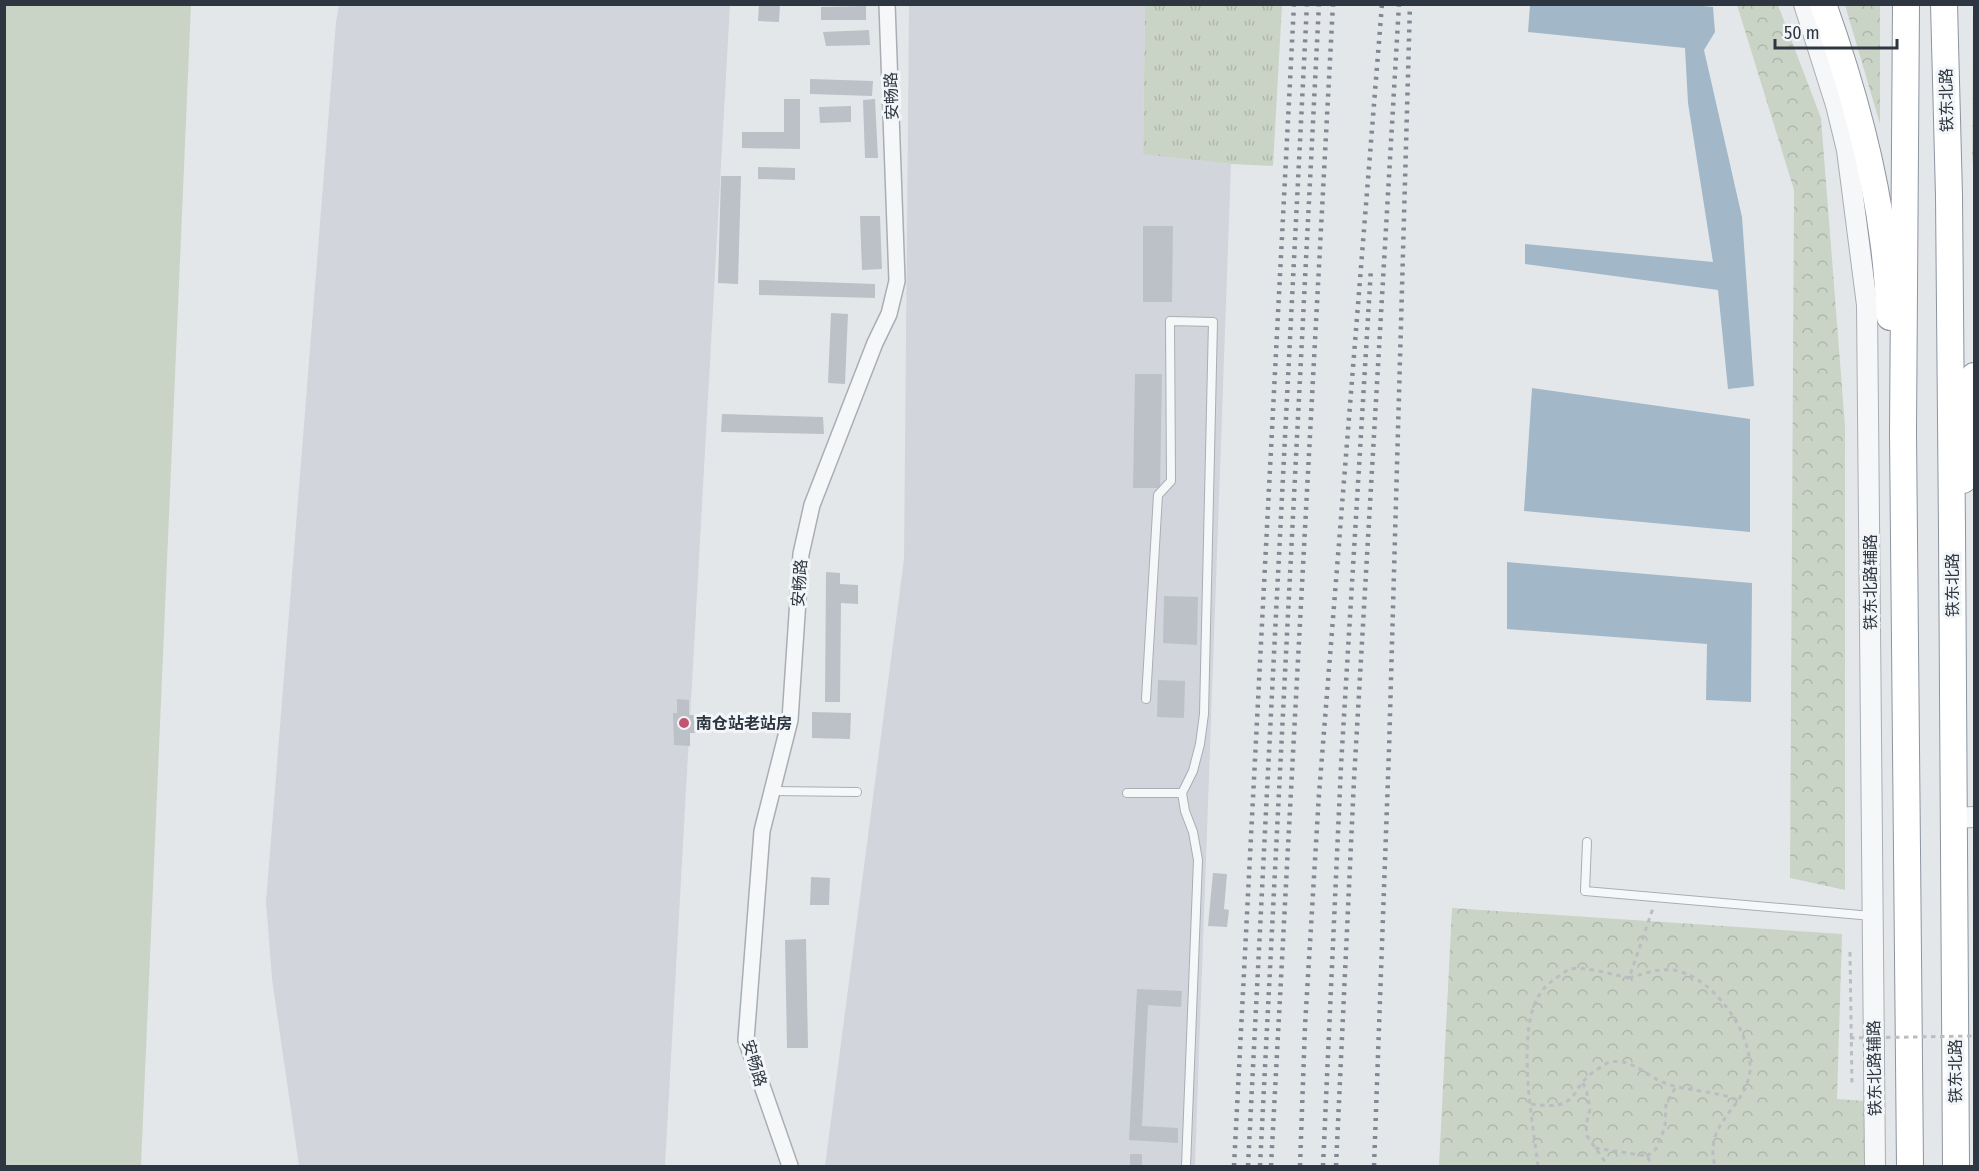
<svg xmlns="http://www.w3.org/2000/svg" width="1979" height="1171" font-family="'Fira Sans Condensed','Noto Sans SC',sans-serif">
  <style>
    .built { fill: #d2d6dc }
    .grass { fill: url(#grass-tufts) }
    .forest { fill: url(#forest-crowns) }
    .garden { fill: #cad4c6 }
    .water { fill: #a2b7c7 }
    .building { fill: #bbc1c7 }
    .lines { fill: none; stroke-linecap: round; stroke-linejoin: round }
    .service-casing { stroke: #a9aeb4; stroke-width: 10 }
    .minor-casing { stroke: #a9aeb4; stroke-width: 18 }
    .tertiary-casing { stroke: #a9aeb4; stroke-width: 22 }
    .trunk-casing { stroke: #8c95a0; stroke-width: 28 }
    .path { stroke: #babdc2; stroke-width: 3; stroke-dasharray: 4.5 4.5; stroke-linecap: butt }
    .service { stroke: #f6f7f9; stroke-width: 8 }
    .minor { stroke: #f6f7f9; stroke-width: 15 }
    .tertiary { stroke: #f6f7f9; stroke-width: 20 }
    .trunk { stroke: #fff; stroke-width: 26 }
    .rail { stroke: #7f8893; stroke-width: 4.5; stroke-dasharray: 3 6; stroke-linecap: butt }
    .path-bridge { stroke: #babdc2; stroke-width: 3; stroke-dasharray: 4.5 4.5; stroke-linecap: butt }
    .poi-dot { fill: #c3556e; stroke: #f3f6f8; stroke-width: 2 }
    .labels { text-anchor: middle; stroke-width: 6; stroke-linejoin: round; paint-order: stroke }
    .street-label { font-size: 16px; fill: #2d3641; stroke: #f3f6f8 }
    .poi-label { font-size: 16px; font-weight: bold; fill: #2d3641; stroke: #f3f6f8; text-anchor: start }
  </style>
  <defs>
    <pattern id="grass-tufts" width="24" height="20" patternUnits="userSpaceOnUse" patternTransform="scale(1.5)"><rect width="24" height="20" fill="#cad4c6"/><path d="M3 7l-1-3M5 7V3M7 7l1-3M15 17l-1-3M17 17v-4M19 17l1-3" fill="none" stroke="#aeb7ab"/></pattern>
    <pattern id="forest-crowns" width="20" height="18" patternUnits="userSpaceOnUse" patternTransform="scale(1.5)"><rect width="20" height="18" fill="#cad4c6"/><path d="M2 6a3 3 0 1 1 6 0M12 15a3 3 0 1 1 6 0" fill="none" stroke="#aeb7ab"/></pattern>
  </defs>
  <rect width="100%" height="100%" fill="#e4e7ea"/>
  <g class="built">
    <path d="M339,5H730L665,1166H299L272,979L266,902L336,22Z"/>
    <path d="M909,5H1145L1143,153L1231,164L1195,1166H825L904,559Z"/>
  </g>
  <path class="grass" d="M1145,5H1282L1273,166L1231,164L1143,154Z"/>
  <g class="forest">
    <path d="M1974,4V148L1972,165L1973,5Z"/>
    <path d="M1737,5H1778L1821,118L1845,426V890L1790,878L1794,190Z"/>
    <path d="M1845,5H1880V124Z"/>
    <path d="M1452,908L1842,934L1837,1099L1864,1101L1865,1166H1439Z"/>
  </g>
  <path class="garden" d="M5,4L191,5L141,1166H5Z"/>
  <g class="water">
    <path d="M1683,4L1713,7L1715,32L1704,50L1742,217L1754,386L1728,389L1718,290L1525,264V244L1713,262L1688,103L1685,48L1528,32L1530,5Z"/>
    <path d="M1532,388L1750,419V532L1524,511Z"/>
    <path d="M1507,562L1752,583L1751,702L1706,700L1707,644L1507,629Z"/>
  </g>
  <g class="building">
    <path d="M759,4H780L779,22L758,21Z"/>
    <path d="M866,6V20H821V7Z"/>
    <path d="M869,30L870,45L826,46L823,32Z"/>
    <path d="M810,79L873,81L872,96L810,94Z"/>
    <path d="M784,99H800V149L742,148V132H784Z"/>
    <path d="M875,99L878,158H865L863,100Z"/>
    <path d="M851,106V122L820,123L819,107Z"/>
    <path d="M758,167L795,168V180L758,179Z"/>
    <path d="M721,176H741L738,284L718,283Z"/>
    <path d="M860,216H880L882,269L862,270Z"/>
    <path d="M1143,226H1173L1172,302H1143Z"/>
    <path d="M759,280L875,284V298L759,295Z"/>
    <path d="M831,313L848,314L845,384L828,383Z"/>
    <path d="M1135,374H1162L1160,488H1133Z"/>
    <path d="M722,414L823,417L824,434L721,432Z"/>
    <path d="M826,572L840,573V584L858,585V604L841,603L840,702H825Z"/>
    <path d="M1164,596L1198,597L1197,645L1163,643Z"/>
    <path d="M1158,680L1185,681L1184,718L1157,717Z"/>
    <path d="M677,699L689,700V715H697L696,733H690V746L674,745L673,713H677Z"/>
    <path d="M812,712L851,713L850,739L812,738Z"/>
    <path d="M1213,873L1227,874L1224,909L1229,910L1227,927L1208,926Z"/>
    <path d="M811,877L830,878L829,905H810Z"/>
    <path d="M806,939L808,1048H787L785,940Z"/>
    <path d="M1137,989L1182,991L1181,1007L1148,1005L1142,1126L1178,1128V1143L1129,1140Z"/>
    <rect x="1130" y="1154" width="12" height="12"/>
  </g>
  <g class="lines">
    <g class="service-casing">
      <g id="service">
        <path d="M1146,699L1158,495L1171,481L1170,321L1213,322L1204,714L1200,744L1193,771L1182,793L1185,811L1193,832L1198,860L1186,1166"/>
        <path d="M772,791L857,792"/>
        <path d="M1127,793H1182"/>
        <path d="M1587,842L1585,891L1872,916"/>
      </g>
    </g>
    <g class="minor-casing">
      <path id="minor" d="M790,1166L746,1040L762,831L790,720L801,554L812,505L875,343L889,314L897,281L887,4"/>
    </g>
    <g class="tertiary-casing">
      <g id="tertiary">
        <path d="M1804,4L1836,105L1847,150L1867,305L1875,1166"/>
        <path d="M1954,818L1974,817"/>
      </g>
    </g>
    <g class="trunk-casing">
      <g id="trunk">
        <path d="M1823,4C1850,80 1873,160 1883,239C1887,265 1888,291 1890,317"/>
        <path d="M1906,4L1903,433L1910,1166"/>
        <path d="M1944,4L1949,196L1952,531L1956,1166"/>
        <path d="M1963,480L1969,448L1974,376"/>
      </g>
    </g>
    <g class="path">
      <path d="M1850,952L1852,1087"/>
      <path d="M1629,978C1646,973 1661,967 1678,971C1715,980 1752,1033 1750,1070C1747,1108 1703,1121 1715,1166"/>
      <path d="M1583,1083L1587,1093L1590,1109L1586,1125L1587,1136L1608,1166"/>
      <path d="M1531,1104C1584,1112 1566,1088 1598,1069C1602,1066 1606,1063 1610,1062C1633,1058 1645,1076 1665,1083C1688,1092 1714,1090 1737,1100"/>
      <path d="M1595,1148L1647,1156L1652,1166"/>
      <path d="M1647,1156L1656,1149L1665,1127L1666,1103L1676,1087"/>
      <path d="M1538,1166C1533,1124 1514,1026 1542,991C1546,985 1552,981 1559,976C1562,974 1567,970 1570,969C1584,966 1615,975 1629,978L1653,908"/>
    </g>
    <use href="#service" class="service"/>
    <use href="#minor" class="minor"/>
    <use href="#tertiary" class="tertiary"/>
    <use href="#trunk" class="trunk"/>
    <g class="rail">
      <path d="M1234,1166L1294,4"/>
      <path d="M1248,1166L1307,4"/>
      <path d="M1260,1166L1319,4"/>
      <path d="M1271,1166L1333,4"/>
      <path d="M1300,1166L1305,1026L1319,794L1382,4"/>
      <path d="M1323,1166L1341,766L1371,268"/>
      <path d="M1336,1166L1354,780L1399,4"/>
      <path d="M1374,1166L1389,750L1410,4"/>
    </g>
    <path class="path-bridge" d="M1850,1038L1974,1036"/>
  </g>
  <circle class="poi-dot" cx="684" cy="723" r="6"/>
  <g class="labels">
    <g class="street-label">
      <text transform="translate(891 96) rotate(-92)" y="6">安畅路</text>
      <text transform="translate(1946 100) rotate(-91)" y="6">铁东北路</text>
      <text transform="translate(1870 582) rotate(-90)" y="6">铁东北路辅路</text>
      <text transform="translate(799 583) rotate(-86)" y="6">安畅路</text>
      <text transform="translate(1952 585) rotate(-90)" y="6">铁东北路</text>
      <text transform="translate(755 1063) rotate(73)" y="6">安畅路</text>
      <text transform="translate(1874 1068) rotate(-91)" y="6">铁东北路辅路</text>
      <text transform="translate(1955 1071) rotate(-90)" y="6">铁东北路</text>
    </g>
    <g class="poi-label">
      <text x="696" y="729">南仓站老站房</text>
    </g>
  </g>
  <rect width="1979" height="1171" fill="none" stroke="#2d3641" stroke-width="12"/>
  <path d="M1775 39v9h122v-9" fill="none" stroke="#2d3641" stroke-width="3"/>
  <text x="1784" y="39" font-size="18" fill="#2d3641" stroke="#f3f6f8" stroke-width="4.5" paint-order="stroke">50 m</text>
</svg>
